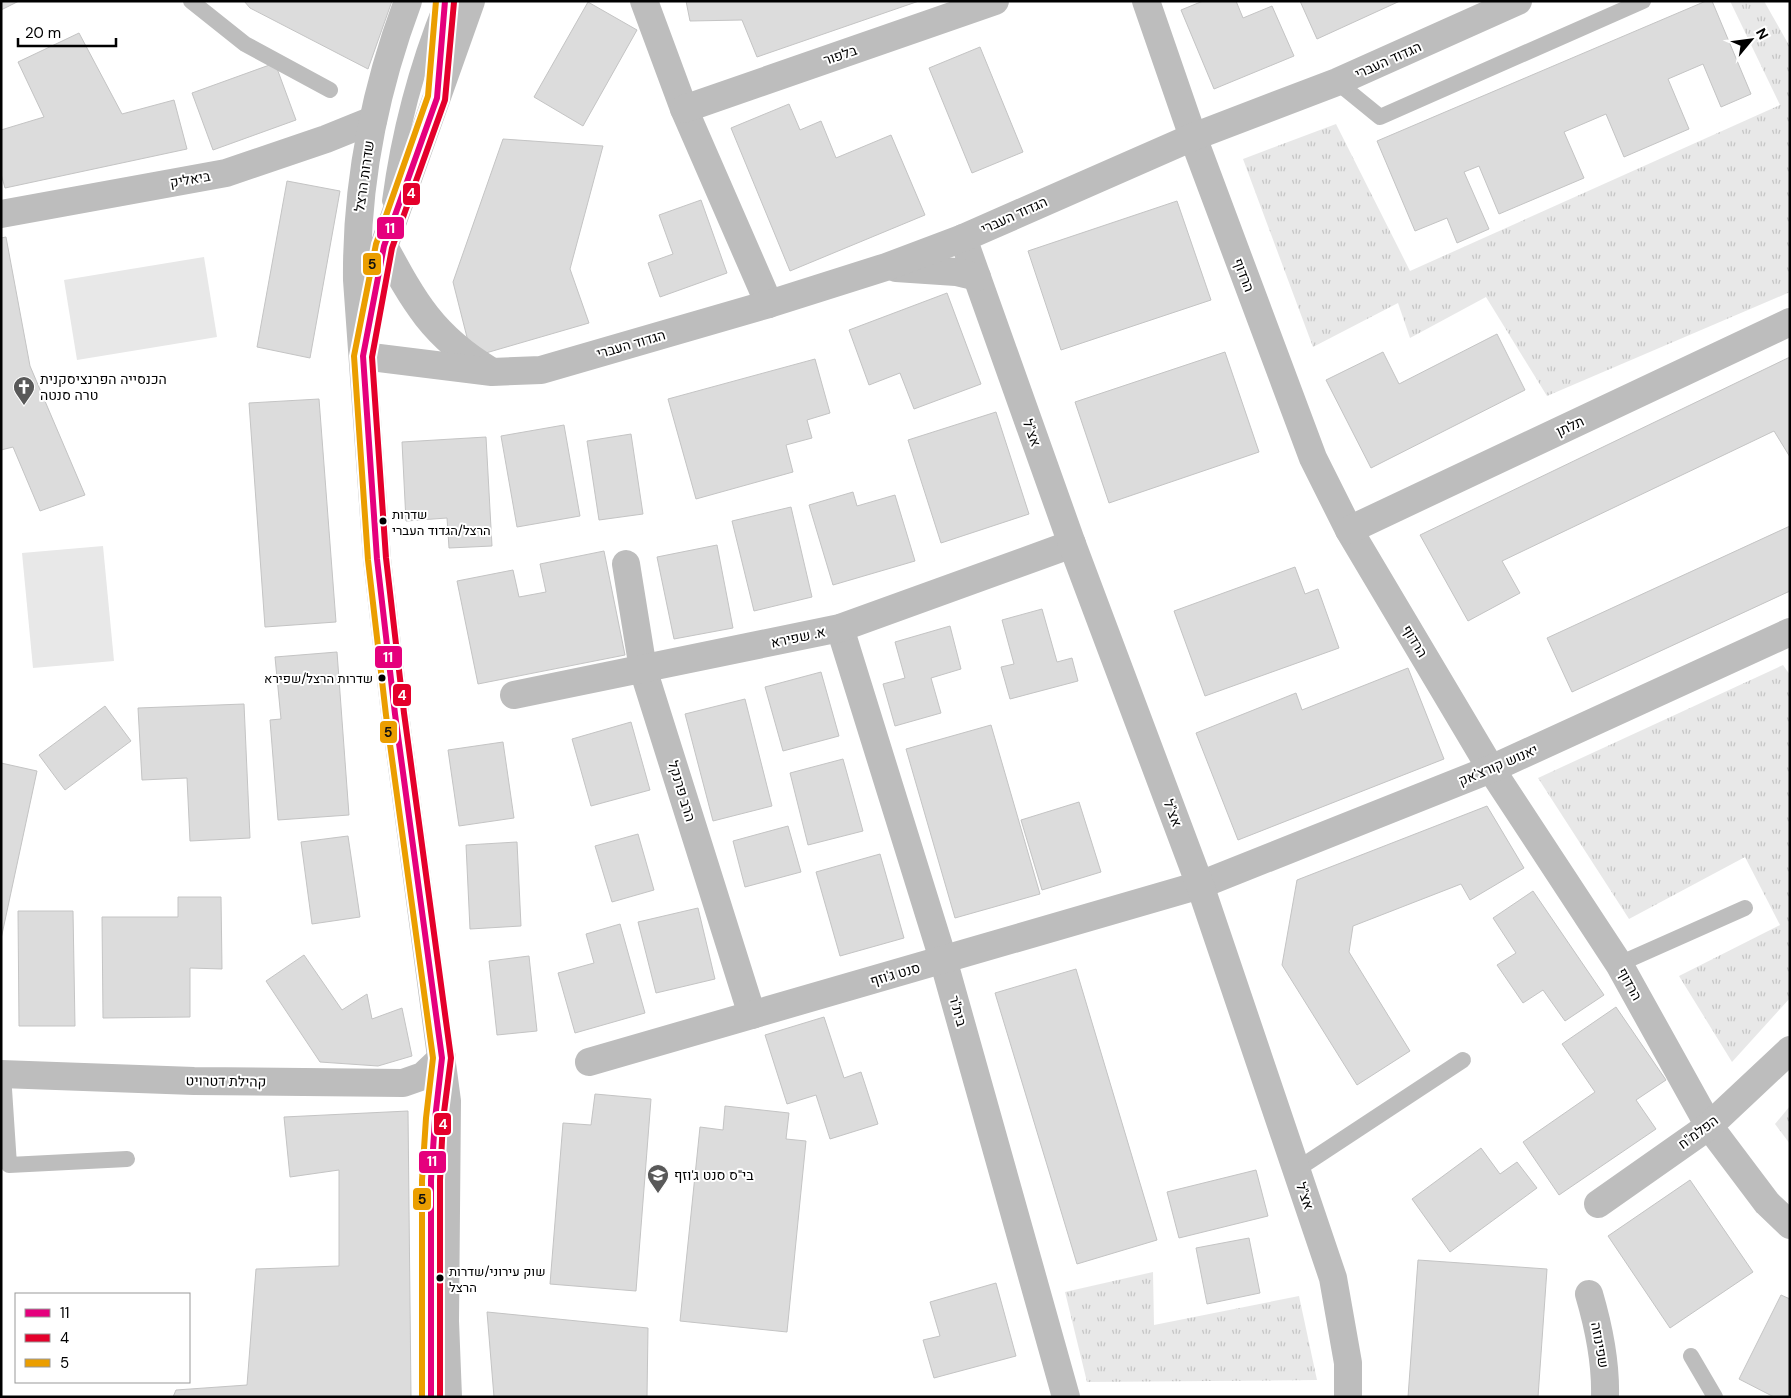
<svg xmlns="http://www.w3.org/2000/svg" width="1791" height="1398" font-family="'DM Sans',Heebo,sans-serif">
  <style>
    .grass { fill: url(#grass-tufts) }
    .green { fill: #e8e8e8 }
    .building { fill: #dcdcdc; stroke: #c4c4c4 }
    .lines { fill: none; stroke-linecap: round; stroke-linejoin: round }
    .service { stroke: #bdbdbd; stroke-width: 16 }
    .minor { stroke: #bdbdbd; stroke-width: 28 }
    .tertiary { stroke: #bdbdbd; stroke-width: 28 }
    .bus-1-casing { stroke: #fff; stroke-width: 10 }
    .bus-2-casing { stroke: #fff; stroke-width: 10 }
    .bus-3-casing { stroke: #fff; stroke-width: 10 }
    .bus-1 { stroke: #e5007d; stroke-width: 6 }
    .bus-2 { stroke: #e4002b; stroke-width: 6 }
    .bus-3 { stroke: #eb9e00; stroke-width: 6 }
    .bus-dot { fill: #000; stroke: #fff; stroke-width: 2 }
    .labels { text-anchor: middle; stroke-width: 4; stroke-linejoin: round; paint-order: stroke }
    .bus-label { font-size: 13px; fill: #000; stroke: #fff; text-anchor: start }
    .street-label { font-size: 14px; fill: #000; stroke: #fff }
    .poi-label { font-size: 14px; fill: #000; stroke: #fff; text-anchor: start }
    .line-badge { stroke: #fff; stroke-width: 2 }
    .badge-label { font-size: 14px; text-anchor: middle; font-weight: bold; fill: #fff }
    .pale-badge-label { font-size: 14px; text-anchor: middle; font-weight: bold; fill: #111 }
  </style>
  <defs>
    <pattern id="grass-tufts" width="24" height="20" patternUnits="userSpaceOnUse" patternTransform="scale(1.25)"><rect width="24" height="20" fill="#e8e8e8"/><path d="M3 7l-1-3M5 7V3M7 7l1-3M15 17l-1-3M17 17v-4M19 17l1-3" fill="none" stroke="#c5c5c5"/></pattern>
  </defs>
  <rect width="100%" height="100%" fill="#fff"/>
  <g class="grass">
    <path d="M1730,1H1764L1790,47V292L1547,396L1486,297L1410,338L1398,303L1313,347L1243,159L1336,124L1410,271L1780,105Z"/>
    <path d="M1783,665L1790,675V998L1732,1062L1679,976L1780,925L1745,857L1629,919L1538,778Z"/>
    <path d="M1790,1106V1144L1775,1124Z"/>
    <path d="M1153,1272L1154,1325L1299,1296L1317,1380L1087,1382L1065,1292Z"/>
  </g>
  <g class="green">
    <path d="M204,257L217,337L77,360L64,280Z"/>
    <path d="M103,546L114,661L33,668L22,553Z"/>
  </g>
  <g class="building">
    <path d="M1,1H19L1,10Z"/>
    <path d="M244,1H392L368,69L250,8Z"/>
    <path d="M686,1H919L757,57L742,20L690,21Z"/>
    <path d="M1203,1H1236L1243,18L1272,6L1294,56L1214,89L1181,10Z"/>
    <path d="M1300,1H1400L1317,39Z"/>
    <path d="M1706,1H1712L1751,94L1721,107L1703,64L1668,79L1689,129L1624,157L1606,114L1564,132L1584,178L1499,214L1479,166L1464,172L1489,229L1457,243L1447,218L1415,231L1377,141Z"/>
    <path d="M588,2L637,30L583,126L534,97Z"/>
    <path d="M79,33L122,114L174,100L187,149L5,188L1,174V130L44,117L18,62Z"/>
    <path d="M980,47L1023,152L972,173L929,68Z"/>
    <path d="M275,63L296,120L213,150L192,93Z"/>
    <path d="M789,104L800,130L821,121L836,158L891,135L925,215L790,271L731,128Z"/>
    <path d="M503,139L603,146L570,269L589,323L472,357L453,282Z"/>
    <path d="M287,181L340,191L310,358L257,347Z"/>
    <path d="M701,200L727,273L660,297L648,263L673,254L659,215Z"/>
    <path d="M1177,201L1211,300L1061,350L1028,251Z"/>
    <path d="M6,237L30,366L85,495L40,511L13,447L1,450V238Z"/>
    <path d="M947,293L981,384L914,409L900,373L869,385L849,330Z"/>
    <path d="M1497,334L1525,390L1371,468L1326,380L1383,352L1399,384Z"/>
    <path d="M1225,352L1259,452L1109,503L1075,402Z"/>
    <path d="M1790,357V457L1774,431L1502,561L1520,593L1468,621L1420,535Z"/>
    <path d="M815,359L830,413L807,420L812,438L786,445L793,472L696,499L668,399Z"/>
    <path d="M319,399L336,622L265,627L249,403Z"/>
    <path d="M996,412L1029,514L941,543L908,440Z"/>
    <path d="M564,425L580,516L517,527L501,436Z"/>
    <path d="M631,434L643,514L599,520L587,441Z"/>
    <path d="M486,437L492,546L449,548L447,518L406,521L402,442Z"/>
    <path d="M853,492L857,506L895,495L915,561L833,585L809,505Z"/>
    <path d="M791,507L812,597L754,611L732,521Z"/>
    <path d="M1790,526V591L1572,692L1547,638Z"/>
    <path d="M717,545L733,628L674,639L657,557Z"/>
    <path d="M604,551L625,655L478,684L457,581L513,570L519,597L546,592L540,564Z"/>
    <path d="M1295,567L1305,594L1318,589L1339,648L1205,696L1174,611Z"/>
    <path d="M1042,609L1057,662L1072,658L1078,681L1010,699L1001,667L1014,664L1002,620Z"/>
    <path d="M950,626L961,669L931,678L941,713L895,726L883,684L905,678L895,642Z"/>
    <path d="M337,652L349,815L278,820L270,720L281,719L275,657Z"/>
    <path d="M1408,668L1444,759L1238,840L1196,733L1296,693L1302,710Z"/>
    <path d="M821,672L839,736L783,751L765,687Z"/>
    <path d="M745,699L772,806L713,821L685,714Z"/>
    <path d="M244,704L250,838L190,841L187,778L142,780L138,708Z"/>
    <path d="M105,706L131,741L65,790L39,755Z"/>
    <path d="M631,722L650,790L591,806L572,739Z"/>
    <path d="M991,725L1040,894L955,918L906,749Z"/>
    <path d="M503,742L514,818L459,826L448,750Z"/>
    <path d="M843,759L863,831L808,845L790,773Z"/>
    <path d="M1,763L37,771L1,939Z"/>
    <path d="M1079,802L1101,872L1042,890L1021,820Z"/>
    <path d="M1487,806L1524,868L1470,900L1461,884L1353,926L1349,952L1410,1051L1357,1085L1282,965L1297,880Z"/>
    <path d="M788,826L801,872L745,887L733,841Z"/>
    <path d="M638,834L654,890L612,902L595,846Z"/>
    <path d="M348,836L360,917L312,924L301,842Z"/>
    <path d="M517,842L521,926L470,929L466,845Z"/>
    <path d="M880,854L904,938L840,956L816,872Z"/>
    <path d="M1533,891L1604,995L1565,1021L1543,990L1523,1003L1497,965L1516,953L1493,918Z"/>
    <path d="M178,897H221L222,969L190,968V1017L103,1018L102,917H178Z"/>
    <path d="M698,908L715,979L656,993L638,922Z"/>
    <path d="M18,911H73L75,1026H19Z"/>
    <path d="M620,924L645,1013L575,1033L558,973L594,963L586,934Z"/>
    <path d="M304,955L342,1010L367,994L372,1019L402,1008L412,1056L378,1066L320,1062L266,981Z"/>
    <path d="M529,956L537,1031L497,1035L489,961Z"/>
    <path d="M1076,969L1157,1240L1077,1264L995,993Z"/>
    <path d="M1616,1007L1666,1080L1636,1100L1656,1129L1559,1195L1523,1142L1595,1092L1562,1044Z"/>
    <path d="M824,1017L844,1078L861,1072L878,1124L830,1139L816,1095L787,1104L765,1035Z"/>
    <path d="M595,1094L651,1099L636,1291L550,1284L563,1123L591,1125Z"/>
    <path d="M725,1106L789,1113L786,1139L806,1141L787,1332L680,1321L700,1127L723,1130Z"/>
    <path d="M408,1111L411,1397H173L176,1390L247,1385L256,1269L339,1266V1170L290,1177L284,1117Z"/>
    <path d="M1481,1148L1500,1174L1517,1162L1537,1188L1450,1252L1412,1199Z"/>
    <path d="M1256,1170L1268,1216L1179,1238L1167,1192Z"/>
    <path d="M1690,1180L1753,1272L1670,1328L1608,1236Z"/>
    <path d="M1249,1238L1260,1293L1207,1304L1196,1248Z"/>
    <path d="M1418,1260L1547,1269L1538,1397H1408Z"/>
    <path d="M996,1283L1016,1356L934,1378L923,1340L940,1336L930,1302Z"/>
    <path d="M1781,1295L1790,1299V1397H1774L1739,1379Z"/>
    <path d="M487,1312L648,1328L647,1397H494Z"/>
  </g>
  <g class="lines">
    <g class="service">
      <path d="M191,1L245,44L330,90"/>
      <path d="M440,64L444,11"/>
      <path d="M1337,82L1380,117L1643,1"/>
      <path d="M390,201C399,133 417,65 443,1"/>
      <path d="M368,327L384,245"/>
      <path d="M1619,964L1745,908"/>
      <path d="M3,1074L9,1165L127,1159"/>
      <path d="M1296,1170L1463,1060"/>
      <path d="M1691,1356L1715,1397"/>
      <path d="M431,1397L429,1321L434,1132"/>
    </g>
    <g class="minor">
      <path d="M644,1L684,109L769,304"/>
      <path d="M1146,1L1193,137L1313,458L1349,530L1491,769L1619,964L1709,1126L1767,1203L1790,1225"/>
      <path d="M684,109L995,1"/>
      <path d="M1,214L226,173L326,139L373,120"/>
      <path d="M1349,530L1790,322"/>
      <path d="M626,564L643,669L752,1015"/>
      <path d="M840,628L943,959L1066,1397"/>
      <path d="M514,695L840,628L1072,544"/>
      <path d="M589,1062L1200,885L1491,769L1790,632"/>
      <path d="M1,1074L194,1081L403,1083L423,1076L442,1058"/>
      <path d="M1598,1204L1709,1126L1790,1050"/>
      <path d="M1589,1294C1599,1328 1606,1361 1605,1397"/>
    </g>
    <g class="tertiary">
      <path d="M408,1C374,92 356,184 357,280L377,559L395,714L447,1101L445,1321L448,1397"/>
      <path d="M471,1L384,246C414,302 433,336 489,370"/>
      <path d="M963,238L1072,544L1200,885L1333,1278L1348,1363V1397"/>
      <path d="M896,268L956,272L977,277"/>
      <path d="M363,356L492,372L541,370L769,304L886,267L963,238L1193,137L1337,82L1518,1"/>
    </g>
    <g class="bus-1-casing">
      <path id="bus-1" d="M431,1397V1180L435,1119L442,1058L395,714L377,559L363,356L384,246L437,98L445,1"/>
    </g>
    <g class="bus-2-casing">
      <path id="bus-2" d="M440,1397V1180L443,1120L451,1058L404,713L386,558L372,357L392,248L445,100L454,2"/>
    </g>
    <g class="bus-3-casing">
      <path id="bus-3" d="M422,1397V1180L426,1118L433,1058L386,715L368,560L354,356L376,244L428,96L436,1"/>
    </g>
    <use href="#bus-1" class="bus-1"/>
    <use href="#bus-2" class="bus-2"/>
    <use href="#bus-3" class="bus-3"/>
  </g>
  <defs>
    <g id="church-pin" transform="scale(1.125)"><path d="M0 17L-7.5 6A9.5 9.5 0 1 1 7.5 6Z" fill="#595959" stroke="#fff"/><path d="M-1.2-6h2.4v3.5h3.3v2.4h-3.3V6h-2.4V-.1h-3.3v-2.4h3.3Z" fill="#fff"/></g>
    <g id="school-pin" transform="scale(1.125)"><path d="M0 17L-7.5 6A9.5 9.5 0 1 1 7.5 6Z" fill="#595959" stroke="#fff"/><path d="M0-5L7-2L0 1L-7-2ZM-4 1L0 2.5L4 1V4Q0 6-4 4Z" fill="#fff"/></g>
  </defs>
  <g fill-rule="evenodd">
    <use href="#church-pin" x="24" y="387"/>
    <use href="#school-pin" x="658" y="1175"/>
  </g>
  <g class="bus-dot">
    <circle cx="383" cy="521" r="4.5"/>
    <circle cx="382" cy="678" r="4.5"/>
    <circle cx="440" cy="1278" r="4.5"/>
  </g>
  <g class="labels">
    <g class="bus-label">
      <text x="392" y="519">שדרות<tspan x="392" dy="16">הרצל/הגדוד העברי</tspan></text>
      <text x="373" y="683" text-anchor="end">שדרות הרצל/שפירא</text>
      <text x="449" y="1276">שוק עירוני/שדרות<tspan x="449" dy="16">הרצל</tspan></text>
    </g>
    <g class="street-label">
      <text transform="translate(840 55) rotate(-19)" y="5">בלפור</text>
      <text transform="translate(1388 60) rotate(-24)" y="5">הגדוד העברי</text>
      <text transform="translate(364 176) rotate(-82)" y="5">שדרות הרצל</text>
      <text transform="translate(190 179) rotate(-10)" y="5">ביאליק</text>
      <text transform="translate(1014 215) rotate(-24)" y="5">הגדוד העברי</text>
      <text transform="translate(1244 275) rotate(69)" y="5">הרדוף</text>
      <text transform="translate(631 344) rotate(-16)" y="5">הגדוד העברי</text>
      <text transform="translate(1570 426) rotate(-25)" y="5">תלתן</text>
      <text transform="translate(1032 433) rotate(70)" y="5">אצ"ל</text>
      <text transform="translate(798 637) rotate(-12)" y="5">א. שפירא</text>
      <text transform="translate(1415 641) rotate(59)" y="5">הרדוף</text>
      <text transform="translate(1498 765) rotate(-23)" y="5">יאנוש קורצ'אק</text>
      <text transform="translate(682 791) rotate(73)" y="5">הרב פרנקל</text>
      <text transform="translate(1173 813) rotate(69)" y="5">אצ"ל</text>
      <text transform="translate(895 974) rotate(-16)" y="5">סנט ג'וזף</text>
      <text transform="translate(1630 984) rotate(61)" y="5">הרדוף</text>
      <text transform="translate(958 1011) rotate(74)" y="5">בית"ר</text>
      <text transform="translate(226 1081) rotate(1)" y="5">קהילת דטרויט</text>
      <text transform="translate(1698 1132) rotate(-37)" y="5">הפלמ"ח</text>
      <text transform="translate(1305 1196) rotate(71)" y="5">אצ"ל</text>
      <text transform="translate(1600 1345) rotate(80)" y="5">שפינוזה</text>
    </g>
    <g class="poi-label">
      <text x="40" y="384">הכנסייה הפרנציסקנית<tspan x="40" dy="16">טרה סנטה</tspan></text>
      <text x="674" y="1180">בי"ס סנט ג'וזף</text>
    </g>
  </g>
  <g class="line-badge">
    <rect x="402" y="182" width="19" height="24" rx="5" fill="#e4002b"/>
    <rect x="376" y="216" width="29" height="24" rx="5" fill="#e5007d"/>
    <rect x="362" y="252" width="20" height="24" rx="5" fill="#eb9e00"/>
    <rect x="374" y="645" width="29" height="24" rx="5" fill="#e5007d"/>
    <rect x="392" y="683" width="20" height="24" rx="5" fill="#e4002b"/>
    <rect x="379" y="720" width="19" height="24" rx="5" fill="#eb9e00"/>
    <rect x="433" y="1112" width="19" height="24" rx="5" fill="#e4002b"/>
    <rect x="418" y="1150" width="29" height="24" rx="5" fill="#e5007d"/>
    <rect x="412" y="1187" width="20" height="24" rx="5" fill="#eb9e00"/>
  </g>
  <g class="badge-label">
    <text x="411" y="198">4</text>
    <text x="390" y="233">11</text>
    <text x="388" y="662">11</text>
    <text x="402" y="700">4</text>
    <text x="443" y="1129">4</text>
    <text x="432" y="1166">11</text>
  </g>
  <g class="pale-badge-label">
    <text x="372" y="269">5</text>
    <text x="388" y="737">5</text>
    <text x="422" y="1204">5</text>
  </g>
  <rect width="1791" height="1398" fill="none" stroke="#000000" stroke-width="5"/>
  <rect x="15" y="1293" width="175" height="90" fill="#ffffff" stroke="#999999"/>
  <rect x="25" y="1309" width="25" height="8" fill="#e5007d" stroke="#999999"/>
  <text x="60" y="1318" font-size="15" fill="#000000">11</text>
  <rect x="25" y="1334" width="25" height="8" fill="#e4002b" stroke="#999999"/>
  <text x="60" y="1343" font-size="15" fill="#000000">4</text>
  <rect x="25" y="1359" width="25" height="8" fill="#eb9e00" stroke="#999999"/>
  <text x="60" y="1368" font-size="15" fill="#000000">5</text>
  <g transform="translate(1751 40) rotate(61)" stroke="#ffffff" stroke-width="4" paint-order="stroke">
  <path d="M0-4L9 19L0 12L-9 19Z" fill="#000000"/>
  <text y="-8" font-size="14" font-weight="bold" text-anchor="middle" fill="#000000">N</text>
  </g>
  <path d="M18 38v8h98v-8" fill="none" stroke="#000000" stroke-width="2.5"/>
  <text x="25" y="38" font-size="15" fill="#000000" stroke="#ffffff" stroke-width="4" paint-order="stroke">20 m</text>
</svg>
